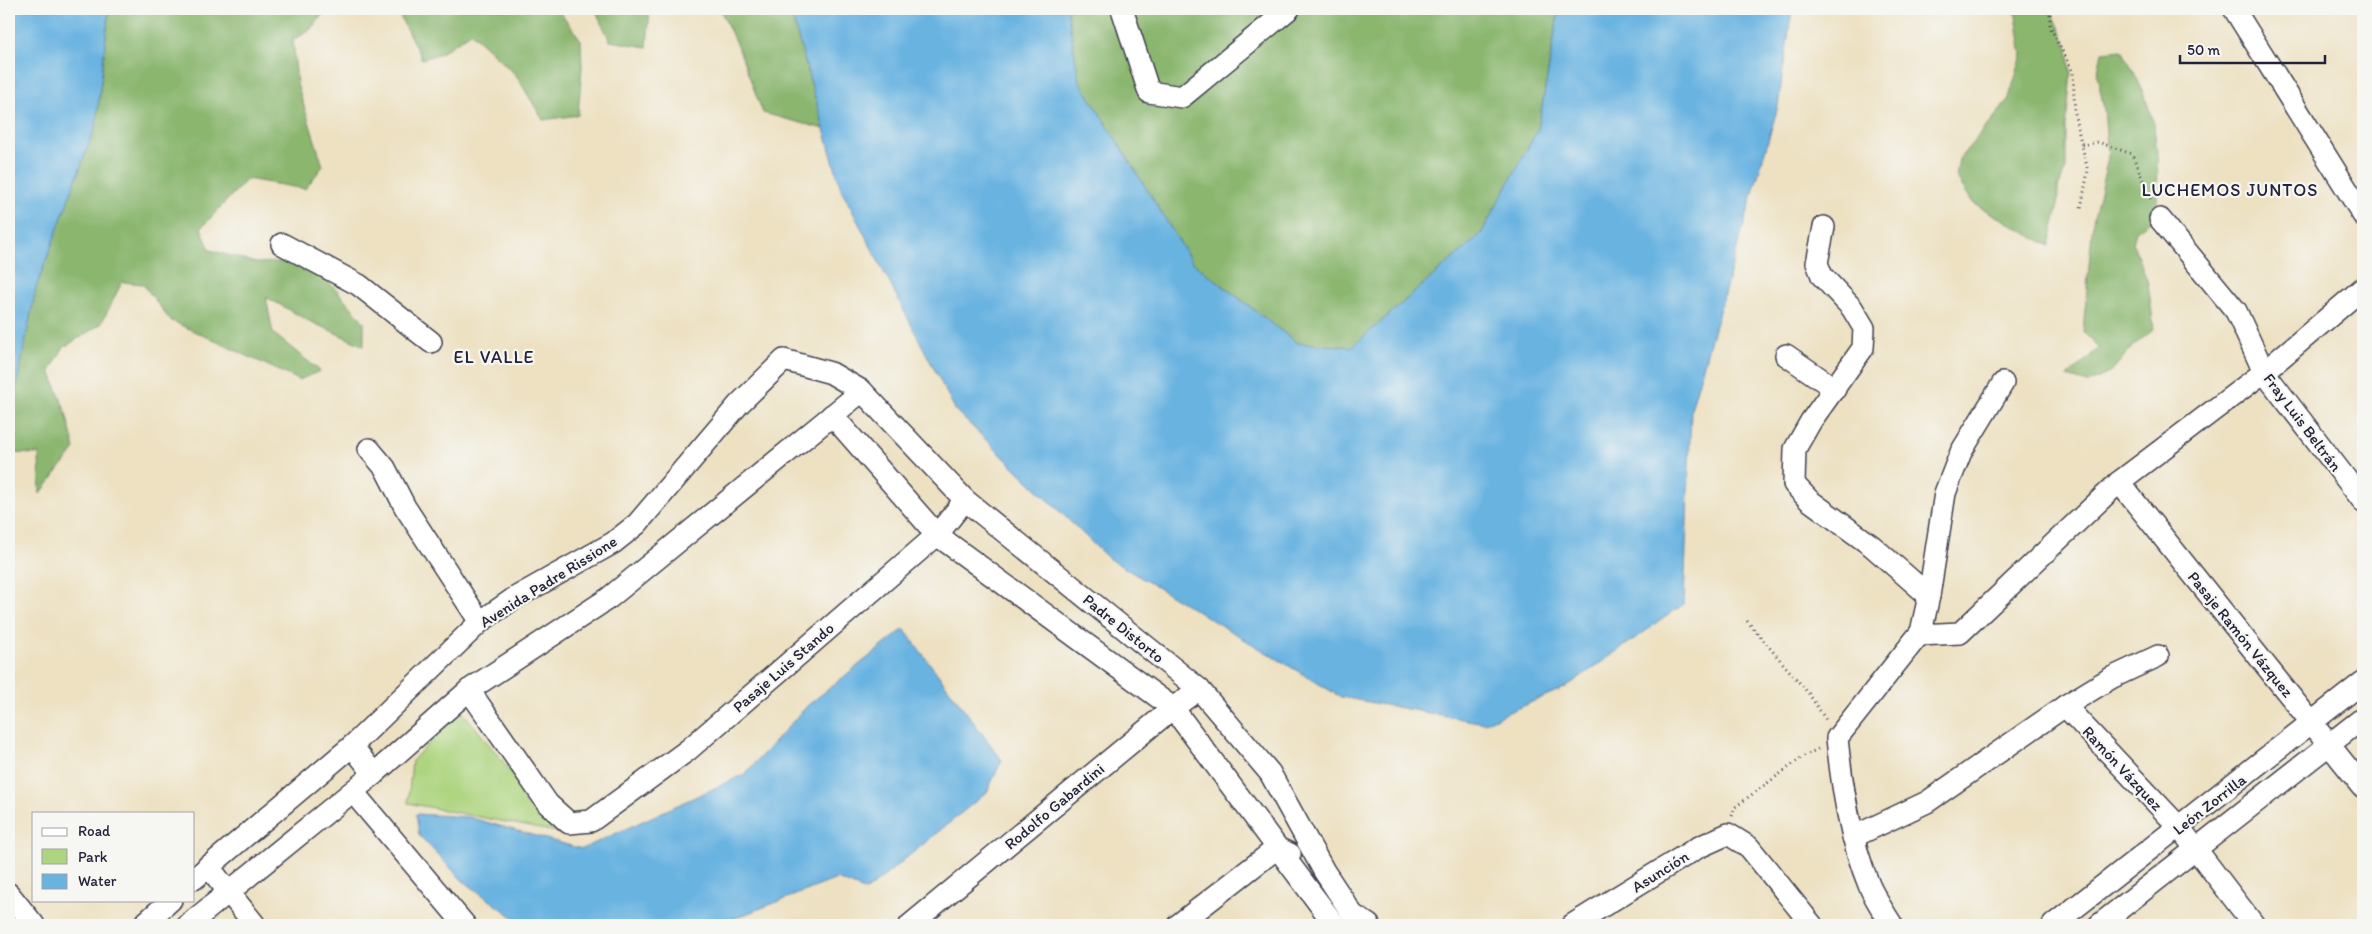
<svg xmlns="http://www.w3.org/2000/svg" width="2372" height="934" font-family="Itim,sans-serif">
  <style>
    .green { fill: #add47f; stroke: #687b5d }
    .forest { fill: #8ab66e; stroke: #566c54 }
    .water { fill: #69b3e1; stroke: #466a8e }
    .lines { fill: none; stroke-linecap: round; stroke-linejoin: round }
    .minor-casing { stroke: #403f4f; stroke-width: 24 }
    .path { stroke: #403f4f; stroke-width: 3; stroke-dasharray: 1 4; stroke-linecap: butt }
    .minor { stroke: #fff; stroke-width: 21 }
    .labels { text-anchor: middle; stroke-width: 4.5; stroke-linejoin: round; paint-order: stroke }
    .street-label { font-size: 16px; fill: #22223b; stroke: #f6f6f2 }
    .neighbourhood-label { font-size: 18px; letter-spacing: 1px; fill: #22223b; stroke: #f6f6f2 }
  </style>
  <rect width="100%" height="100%" fill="#f6f6f2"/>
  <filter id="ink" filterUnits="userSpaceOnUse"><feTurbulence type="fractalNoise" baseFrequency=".02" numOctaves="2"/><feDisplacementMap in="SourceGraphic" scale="10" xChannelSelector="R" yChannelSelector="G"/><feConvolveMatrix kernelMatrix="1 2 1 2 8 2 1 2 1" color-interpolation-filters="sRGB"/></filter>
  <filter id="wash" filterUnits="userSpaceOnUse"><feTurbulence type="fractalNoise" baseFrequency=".0096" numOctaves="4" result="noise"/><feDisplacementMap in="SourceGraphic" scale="20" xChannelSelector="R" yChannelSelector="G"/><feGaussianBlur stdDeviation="1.12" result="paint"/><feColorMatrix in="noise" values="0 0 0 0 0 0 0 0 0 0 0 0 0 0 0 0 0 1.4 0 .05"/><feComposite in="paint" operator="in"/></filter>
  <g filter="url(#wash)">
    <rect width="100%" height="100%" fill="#ede1c2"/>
    <path class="green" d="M461,710L561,833L408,803L412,761Z"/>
    <g class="forest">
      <path d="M109,9H327L309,31L293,40L297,84L323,166L305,189L247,179L201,228L210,250L256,263L304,261L333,286L364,322V346L307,320L266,297L273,333L320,371L299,380L170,320L143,284L122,282L101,324L63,348L50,371L66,413L75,449L40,494L39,454L9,453V410L12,408L36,288L96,125Z"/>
      <path d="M396,9H558L581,40L582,67L578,115L543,120L516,75L471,33L439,54L422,59Z"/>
      <path d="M595,9H650L647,47L610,41Z"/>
      <path d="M720,9H790L824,129L763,113L740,52Z"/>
      <path d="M1067,9H1559L1538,129L1481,234L1352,347L1297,343L1192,262L1079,80Z"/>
      <path d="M2015,9H2051L2068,48L2071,72L2066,126V169L2058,188L2057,211L2049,246L1973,203L1956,176L1959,159L2008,101L2022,55Z"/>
      <path d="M2122,50C2135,73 2149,101 2154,128C2159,158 2158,187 2156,217L2136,231L2133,244L2148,283L2154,329L2132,347L2111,372L2088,383L2067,377L2099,348L2083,332L2093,221L2108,158L2104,109L2097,75L2102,52Z"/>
    </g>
    <g class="water">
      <path d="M9,9H109L96,125L36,288L12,408L9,410Z"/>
      <path d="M790,9H1067L1079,80L1192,262L1297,343L1352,347L1481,234L1538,129L1559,9H1792L1778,106L1691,409L1684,604L1566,687L1484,723L1341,697L1108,558L956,411L841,189Z"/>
      <path d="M904,629L1002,760L987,792L866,891L837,879L717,925H524L462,880L419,835L416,814L468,817L582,849L745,774L807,706Z"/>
    </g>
  </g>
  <g filter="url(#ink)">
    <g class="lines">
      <g class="minor-casing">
        <g id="minor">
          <path d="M1122,9L1149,92L1182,97L1289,9"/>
          <path d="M2234,9L2363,215"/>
          <path d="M2160,219L2236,311L2264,372L2363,501"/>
          <path d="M1824,227L1817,263L1822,276L1852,308L1864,328L1863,348L1811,421L1795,449L1794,484L1809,500L1872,546L1929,596"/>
          <path d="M282,244L359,285L431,342"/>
          <path d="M1786,355L1835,389"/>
          <path d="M832,415L937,535L1173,708L1335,925"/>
          <path d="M369,449L385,468L405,507L480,622"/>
          <path d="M2119,482L2363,787"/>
          <path d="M1919,635L1960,633L2119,482L2264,372L2363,288"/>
          <path d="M469,690L548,804L569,823L591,821L688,750L937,535L965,500"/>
          <path d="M2065,706L2179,827L2254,925"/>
          <path d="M352,746L374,774"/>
          <path d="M353,792L465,925"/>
          <path d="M1853,837L1927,802L2065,706L2111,678L2158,656"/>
          <path d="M208,866L255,925"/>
          <path d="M194,879L352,746L480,622L513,599L613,543L637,524L739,404L784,360L831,373L862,391L965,500L1199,689L1270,773L1324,871L1353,915L1369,925"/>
          <path d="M9,894L34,925"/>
          <path d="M143,925L171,900"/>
          <path d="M188,925L374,774L469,690L609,598L862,391"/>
          <path d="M910,925L1173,708L1199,689"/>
          <path d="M1178,925L1277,848L1290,854"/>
          <path d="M1572,925L1697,848L1728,834L1749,847L1812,925"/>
          <path d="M1892,925C1884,912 1875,899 1869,885C1850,839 1842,788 1837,738L1921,632L1929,596L1945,493L1961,452L2003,383"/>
          <path d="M2053,925L2363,682"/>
          <path d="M2099,925L2363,718"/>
        </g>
      </g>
      <g class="path">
        <path d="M2050,9V27L2073,72L2075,117L2088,171L2081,208"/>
        <path d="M2082,145L2098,142L2132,154L2152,202"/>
        <path d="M1747,621L1809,694L1826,720"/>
        <path d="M1732,816L1735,807L1804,756L1818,749"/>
      </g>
      <use href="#minor" class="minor"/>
    </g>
  </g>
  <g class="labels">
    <g class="street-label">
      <text transform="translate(2303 422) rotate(53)" y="6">Fray Luis Beltrán</text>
      <text transform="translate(548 581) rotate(-32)" y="6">Avenida Padre Rissione</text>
      <text transform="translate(1124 628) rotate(39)" y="6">Padre Distorto</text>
      <text transform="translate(2241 634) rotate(51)" y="6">Pasaje Ramón Vázquez</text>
      <text transform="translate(783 667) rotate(-41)" y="6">Pasaje Luis Stando</text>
      <text transform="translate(2123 768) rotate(47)" y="6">Ramón Vázquez</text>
      <text transform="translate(2209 804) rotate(-38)" y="6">León Zorrilla</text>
      <text transform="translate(1054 806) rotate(-40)" y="6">Rodolfo Gabardini</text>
      <text transform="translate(1660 871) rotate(-32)" y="6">Asunción</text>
    </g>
    <g class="neighbourhood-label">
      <text x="2230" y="196">LUCHEMOS JUNTOS</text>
      <text x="494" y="363">EL VALLE</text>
    </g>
  </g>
  <rect width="2372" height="934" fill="none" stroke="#f6f6f2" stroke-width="30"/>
  <rect x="32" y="812" width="162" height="90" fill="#f6f6f2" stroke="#a1a1a9"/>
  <rect x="42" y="828" width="25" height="8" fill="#ffffff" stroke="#a1a1a9"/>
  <text x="78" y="836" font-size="15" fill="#22223b">Road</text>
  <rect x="42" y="849" width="25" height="15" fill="#add47f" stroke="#a1a1a9"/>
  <text x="78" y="862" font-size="15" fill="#22223b">Park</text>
  <rect x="42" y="874" width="25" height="15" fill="#69b3e1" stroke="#a1a1a9"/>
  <text x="78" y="886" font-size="15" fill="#22223b">Water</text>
  <path d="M2180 55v8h145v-8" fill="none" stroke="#22223b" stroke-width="2.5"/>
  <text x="2187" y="55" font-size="15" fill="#22223b" stroke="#f6f6f2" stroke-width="4" paint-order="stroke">50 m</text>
</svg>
